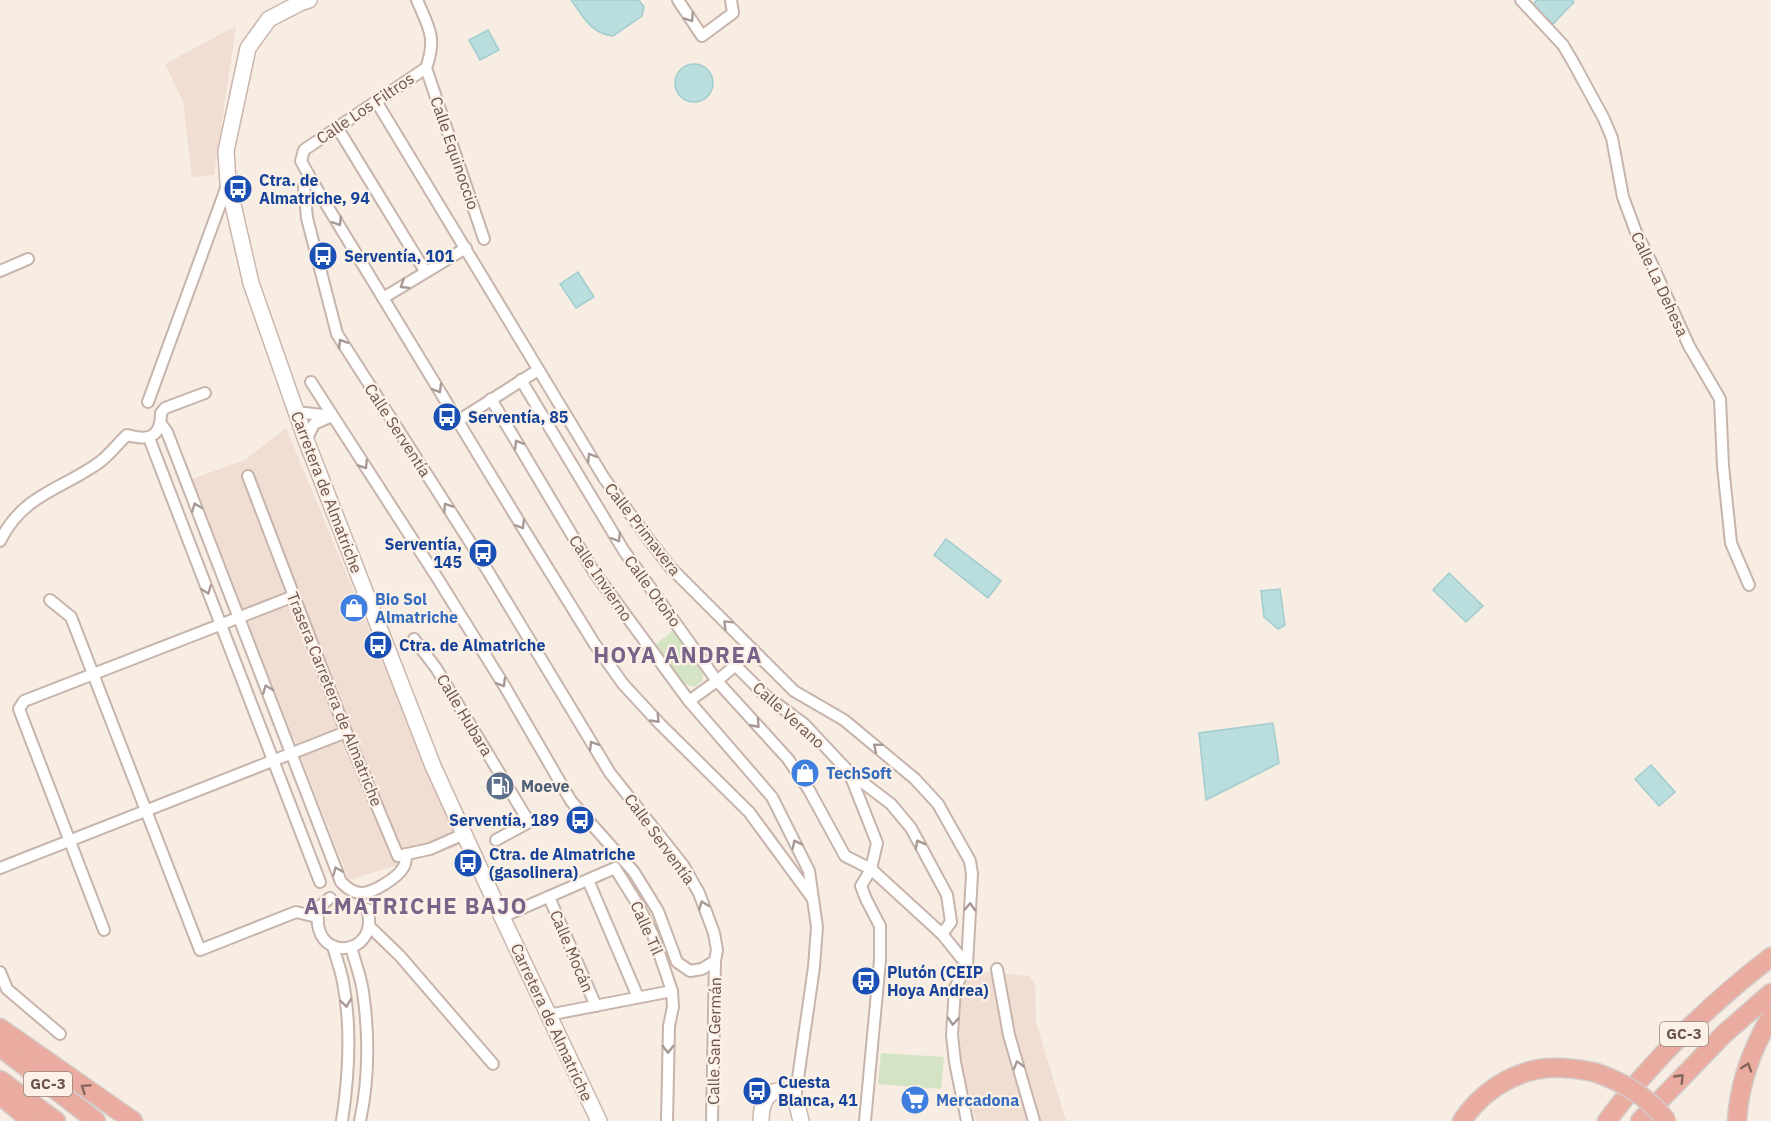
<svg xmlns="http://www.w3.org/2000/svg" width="1771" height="1121" font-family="'IBM Plex Sans',sans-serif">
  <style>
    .residential { fill: #efded1 }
    .green { fill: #d4e3c3 }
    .water { fill: #baddde; stroke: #a1cdcf; stroke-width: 1.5 }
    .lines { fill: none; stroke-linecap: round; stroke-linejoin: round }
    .minor-casing { stroke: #c7b4ab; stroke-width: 14 }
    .secondary-casing { stroke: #ccb6ab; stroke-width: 18 }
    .motorway-casing { stroke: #d3ccc9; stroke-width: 21 }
    .minor { stroke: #fff; stroke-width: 10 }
    .secondary { stroke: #fff; stroke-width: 15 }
    .motorway { stroke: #eaaca1; stroke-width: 18 }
    .motorway-bridge-casing { stroke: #d3ccc9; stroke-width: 21; stroke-linecap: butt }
    .motorway-bridge { stroke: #eaaca1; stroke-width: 18 }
    .oneway { stroke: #a79894 }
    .oneway2 { stroke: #85665d }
    .labels { text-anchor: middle; stroke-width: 4.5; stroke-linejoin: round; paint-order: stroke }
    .shield { fill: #fcf1e7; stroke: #97837a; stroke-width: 1.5 }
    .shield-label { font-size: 15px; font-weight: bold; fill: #6c544c }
    .street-label { font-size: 16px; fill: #6c544c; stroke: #fcf1e7 }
    .transit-label { font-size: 16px; font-weight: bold; fill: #164399; stroke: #fcf1e7; text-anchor: start }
    .shop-label { font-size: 16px; font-weight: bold; fill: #366cbe; stroke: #fcf1e7; text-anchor: start }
    .service-label { font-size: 16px; font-weight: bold; fill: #4e5e75; stroke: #fcf1e7; text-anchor: start }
    .district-label { font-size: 22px; font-weight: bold; letter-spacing: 1.5px; fill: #786488; stroke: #fcf1e7 }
  </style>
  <rect width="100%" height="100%" fill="#f8ede2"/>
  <g class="residential">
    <path d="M236,26L214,175L192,177L183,101L165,64Z"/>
    <path d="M286,428L459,846L349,880L192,479L245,460Z"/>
    <path d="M982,972L1029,976L1035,983L1036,1022L1066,1121H976L961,1062L958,995L969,973Z"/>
  </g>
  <g class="green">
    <path d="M674,630L703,669V680L695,687L685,684L655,645Z"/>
    <path d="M881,1053L944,1057L941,1089L878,1084Z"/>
  </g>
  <g class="water">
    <path d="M571,0H639L644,7L642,16L613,36C590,33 584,17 571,0Z"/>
    <path d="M1537,0H1572L1574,2L1553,24L1532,5Z"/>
    <path d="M488,30L499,50L480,60L469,40Z"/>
    <circle cx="694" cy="83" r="19"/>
    <path d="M578,272L594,297L576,308L560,284Z"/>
    <path d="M946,539L1001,581L988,598L934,555Z"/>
    <path d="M1449,573L1483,606L1466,622L1433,590Z"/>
    <path d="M1280,589L1285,625L1278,629L1264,617L1261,591Z"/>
    <path d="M1273,723L1279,763L1206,800L1199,733Z"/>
    <path d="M1651,765L1675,792L1659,806L1635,779Z"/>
  </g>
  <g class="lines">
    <g class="minor-casing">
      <g id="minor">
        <path d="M678,0L702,36L733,13L731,0"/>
        <path d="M1521,0L1563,45L1573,62L1604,119L1612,138L1623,197L1636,232L1650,260L1689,346L1720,399L1723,466L1731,543L1749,585"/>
        <path d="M426,68L484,239"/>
        <path d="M376,101L604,478L644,533L670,567L794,691L844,720L915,779L938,804L970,861L972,874L967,965L955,988L952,1035L955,1062L967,1121"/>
        <path d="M337,127L425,271"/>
        <path d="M312,181L301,161L304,150L426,68C437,38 429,28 417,0"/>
        <path d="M0,271L28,259"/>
        <path d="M383,298L466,248"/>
        <path d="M521,380L624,551L717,681L788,759L809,790L845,856L871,869L942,934L967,965"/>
        <path d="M311,382L438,579L505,687L571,801L634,872L658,911L677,962L690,971L702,969L715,961"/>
        <path d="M491,399L594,572L689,701L772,797L809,871L817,927L814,967L795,1099"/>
        <path d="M148,402L228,183"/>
        <path d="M296,412L332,416"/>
        <path d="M458,421L538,370"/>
        <path d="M161,424L167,432L341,882C347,888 353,893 362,893C373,893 397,878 403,868C406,864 406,858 406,854"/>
        <path d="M149,438L320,882"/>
        <path d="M306,440L314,424L332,416"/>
        <path d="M248,476L346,732L398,856L430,849L464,834"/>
        <path d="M0,541C23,495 58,491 97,464C108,457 117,444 127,435C148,441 161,438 161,413L165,408L205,393"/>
        <path d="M50,600L71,617L200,950L296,912L317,917"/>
        <path d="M414,639L436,668L529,822L496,840"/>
        <path d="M735,665L766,696L804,724L849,772L891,804L911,828L947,895L951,922L942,934"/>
        <path d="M689,701L717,681L753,650"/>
        <path d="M849,772L877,843L871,869L861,886L866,899L880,926V960L865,1121"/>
        <path d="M0,868L346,732"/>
        <path d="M588,880L638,997"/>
        <path d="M549,897L596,1006"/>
        <path d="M330,898L319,907C307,965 382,958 367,909"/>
        <path d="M502,917L615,868L638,905L653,935L672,991L673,1007L669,1026L667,1121"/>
        <path d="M370,927L400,956L493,1064"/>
        <path d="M104,930L19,709L24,701L294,596"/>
        <path d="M333,946C336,958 341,970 343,982C352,1028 349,1075 342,1121"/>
        <path d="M351,947C355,962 361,977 363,992C369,1034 369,1079 360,1121"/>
        <path d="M997,969L1009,1035L1034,1121"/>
        <path d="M0,972L7,989L60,1034"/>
        <path d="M548,1015L672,991"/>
        <path d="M712,1121L715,961L717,950L714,933L699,893L683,865L610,773L477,553L337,334L307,218L304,187L312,181L521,525L594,643L623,684L660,724L749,812L813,899"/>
      </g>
    </g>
    <g class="secondary-casing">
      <g id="secondary">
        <path d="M309,0L300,3L269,19L248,48L226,151L228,183L251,283L306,440L433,766L502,917L599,1121"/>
        <path d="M761,1121C761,1107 765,1089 783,1091C788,1091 791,1093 794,1098C798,1104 799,1114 801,1121"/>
      </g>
    </g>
    <g class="motorway-casing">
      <g id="motorway">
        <path d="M0,1028L133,1121"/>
        <path d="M0,1047L96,1121"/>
        <path d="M0,1080L56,1121"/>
        <path d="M0,1095L31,1121"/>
        <path d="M1462,1121C1480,1093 1513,1071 1547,1068C1563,1067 1578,1069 1594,1072"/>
        <path d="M1607,1121C1651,1061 1712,1002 1771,957"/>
        <path d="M1640,1121L1724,1034L1771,993"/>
        <path d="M1737,1121C1739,1083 1752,1049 1771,1016"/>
      </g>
    </g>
    <use href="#minor" class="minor"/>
    <use href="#secondary" class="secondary"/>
    <use href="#motorway" class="motorway"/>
    <g class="motorway-bridge-casing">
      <path id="motorway-bridge" d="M1594,1072C1623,1082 1647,1096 1667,1121"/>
    </g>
    <use href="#motorway-bridge" class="motorway-bridge"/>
  </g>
  <defs><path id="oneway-chevron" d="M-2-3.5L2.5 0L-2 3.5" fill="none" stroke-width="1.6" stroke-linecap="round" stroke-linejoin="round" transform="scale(1.5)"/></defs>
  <g class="oneway">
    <use href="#oneway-chevron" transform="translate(690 18) rotate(56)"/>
    <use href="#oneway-chevron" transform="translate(338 222) rotate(58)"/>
    <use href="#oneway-chevron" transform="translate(404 285) rotate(148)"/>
    <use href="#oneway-chevron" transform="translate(342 343) rotate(-121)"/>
    <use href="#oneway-chevron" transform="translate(438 389) rotate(59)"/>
    <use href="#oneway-chevron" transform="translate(518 444) rotate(-121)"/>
    <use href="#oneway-chevron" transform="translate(591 457) rotate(-121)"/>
    <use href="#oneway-chevron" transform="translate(364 465) rotate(57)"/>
    <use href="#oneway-chevron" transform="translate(196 507) rotate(-111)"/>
    <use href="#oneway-chevron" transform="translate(447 507) rotate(-123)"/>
    <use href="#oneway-chevron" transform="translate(521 525) rotate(58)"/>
    <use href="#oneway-chevron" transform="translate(617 538) rotate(59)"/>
    <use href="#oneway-chevron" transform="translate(207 590) rotate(69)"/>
    <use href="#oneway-chevron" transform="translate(727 624) rotate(-135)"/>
    <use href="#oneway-chevron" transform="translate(502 683) rotate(59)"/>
    <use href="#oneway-chevron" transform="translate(267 689) rotate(-111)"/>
    <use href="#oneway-chevron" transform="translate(656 719) rotate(46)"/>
    <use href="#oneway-chevron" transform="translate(756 724) rotate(48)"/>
    <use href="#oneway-chevron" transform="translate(593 745) rotate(-121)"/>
    <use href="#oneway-chevron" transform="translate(877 747) rotate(-140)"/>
    <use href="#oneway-chevron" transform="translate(796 844) rotate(-116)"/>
    <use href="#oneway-chevron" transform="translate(919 844) rotate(-118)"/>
    <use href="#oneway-chevron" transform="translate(337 871) rotate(-113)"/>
    <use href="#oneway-chevron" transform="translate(703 905) rotate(-110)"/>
    <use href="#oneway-chevron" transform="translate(970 907) rotate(-87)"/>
    <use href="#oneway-chevron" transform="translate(346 1003) rotate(82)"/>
    <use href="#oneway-chevron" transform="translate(953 1021) rotate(94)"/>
    <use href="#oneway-chevron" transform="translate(668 1049) rotate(91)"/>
    <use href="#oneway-chevron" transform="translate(1018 1065) rotate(-106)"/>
  </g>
  <g class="oneway2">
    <use href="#oneway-chevron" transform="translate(1747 1067) rotate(-72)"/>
    <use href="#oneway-chevron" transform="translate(1680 1078) rotate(-46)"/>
    <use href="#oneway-chevron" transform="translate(85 1088) rotate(-146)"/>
  </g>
  <defs>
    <g id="bus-disc" transform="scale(1.5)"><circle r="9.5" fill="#1a4fb4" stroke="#fcf1e7"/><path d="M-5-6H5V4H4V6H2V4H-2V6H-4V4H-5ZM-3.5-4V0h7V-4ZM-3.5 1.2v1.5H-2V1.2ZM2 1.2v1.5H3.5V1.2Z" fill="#fff"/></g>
    <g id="shop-disc" transform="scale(1.5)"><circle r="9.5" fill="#3f7fe0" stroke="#fcf1e7"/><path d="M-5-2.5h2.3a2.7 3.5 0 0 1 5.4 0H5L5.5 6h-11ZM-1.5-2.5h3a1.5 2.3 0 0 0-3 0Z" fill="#fff"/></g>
    <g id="fuel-disc" transform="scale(1.5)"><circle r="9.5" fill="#5c6f8a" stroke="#fcf1e7"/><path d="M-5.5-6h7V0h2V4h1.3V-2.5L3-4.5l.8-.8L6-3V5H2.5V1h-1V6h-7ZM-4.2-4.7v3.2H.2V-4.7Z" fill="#fff"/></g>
    <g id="supermarket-disc" transform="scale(1.5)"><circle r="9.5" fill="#3f7fe0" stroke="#fcf1e7"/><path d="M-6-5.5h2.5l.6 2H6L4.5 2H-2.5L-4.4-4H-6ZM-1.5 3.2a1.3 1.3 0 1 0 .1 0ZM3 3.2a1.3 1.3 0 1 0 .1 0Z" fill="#fff"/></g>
  </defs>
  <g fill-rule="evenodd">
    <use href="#bus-disc" x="238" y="189"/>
    <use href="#bus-disc" x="323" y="256"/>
    <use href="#bus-disc" x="447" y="417"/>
    <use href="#bus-disc" x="483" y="553"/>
    <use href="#shop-disc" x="354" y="608"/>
    <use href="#bus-disc" x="378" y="645"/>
    <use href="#shop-disc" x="805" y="773"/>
    <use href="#fuel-disc" x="500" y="786"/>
    <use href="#bus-disc" x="580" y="820"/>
    <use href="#bus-disc" x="468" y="863"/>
    <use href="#bus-disc" x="866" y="981"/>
    <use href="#bus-disc" x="757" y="1091"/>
    <use href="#supermarket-disc" x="915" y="1100"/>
  </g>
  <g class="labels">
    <g class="shield">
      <rect x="1660" y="1022" width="48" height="24" rx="4.5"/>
      <rect x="24" y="1072" width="48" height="24" rx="4.5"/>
    </g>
    <g class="shield-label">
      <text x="1684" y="1039">GC-3</text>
      <text x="48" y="1089">GC-3</text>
    </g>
    <g class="street-label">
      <text transform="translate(365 108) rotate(-34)" y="6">Calle Los Filtros</text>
      <text transform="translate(455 153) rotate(71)" y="6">Calle Equinoccio</text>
      <text transform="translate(1660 284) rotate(65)" y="6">Calle La Dehesa</text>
      <text transform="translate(398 430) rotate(57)" y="6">Calle Serventía</text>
      <text transform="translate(327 492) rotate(69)" y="6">Carretera de Almatriche</text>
      <text transform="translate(643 529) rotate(52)" y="6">Calle Primavera</text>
      <text transform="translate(601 578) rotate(56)" y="6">Calle Invierno</text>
      <text transform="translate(653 591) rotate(54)" y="6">Calle Otoño</text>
      <text transform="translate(335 699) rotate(68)" y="6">Trasera Carretera de Almatriche</text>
      <text transform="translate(465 715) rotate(59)" y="6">Calle Hubara</text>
      <text transform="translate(789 715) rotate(42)" y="6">Calle Verano</text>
      <text transform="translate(660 839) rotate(54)" y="6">Calle Serventía</text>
      <text transform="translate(647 928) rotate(66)" y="6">Calle Til</text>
      <text transform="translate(572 951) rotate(67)" y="6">Calle Mocán</text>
      <text transform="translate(552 1022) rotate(65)" y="6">Carretera de Almatriche</text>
      <text transform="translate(714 1041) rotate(-89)" y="6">Calle San Germán</text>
    </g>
    <g class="transit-label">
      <text x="259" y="186">Ctra. de<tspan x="259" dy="18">Almatriche, 94</tspan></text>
      <text x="344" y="262">Serventía, 101</text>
      <text x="468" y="423">Serventía, 85</text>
      <text x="462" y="550" text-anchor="end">Serventía,<tspan x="462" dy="18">145</tspan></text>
      <text x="399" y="651">Ctra. de Almatriche</text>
      <text x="559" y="826" text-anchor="end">Serventía, 189</text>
      <text x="489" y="860">Ctra. de Almatriche<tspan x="489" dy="18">(gasolinera)</tspan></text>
      <text x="887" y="978">Plutón (CEIP<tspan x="887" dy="18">Hoya Andrea)</tspan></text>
      <text x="778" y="1088">Cuesta<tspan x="778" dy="18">Blanca, 41</tspan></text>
    </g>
    <g class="shop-label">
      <text x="375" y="605">Bio Sol<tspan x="375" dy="18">Almatriche</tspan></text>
      <text x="826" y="779">TechSoft</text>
      <text x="936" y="1106">Mercadona</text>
    </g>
    <g class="service-label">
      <text x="521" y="792">Moeve</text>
    </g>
    <g class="district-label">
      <text x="678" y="663">HOYA ANDREA</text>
      <text x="416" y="914">ALMATRICHE BAJO</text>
    </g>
  </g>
</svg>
